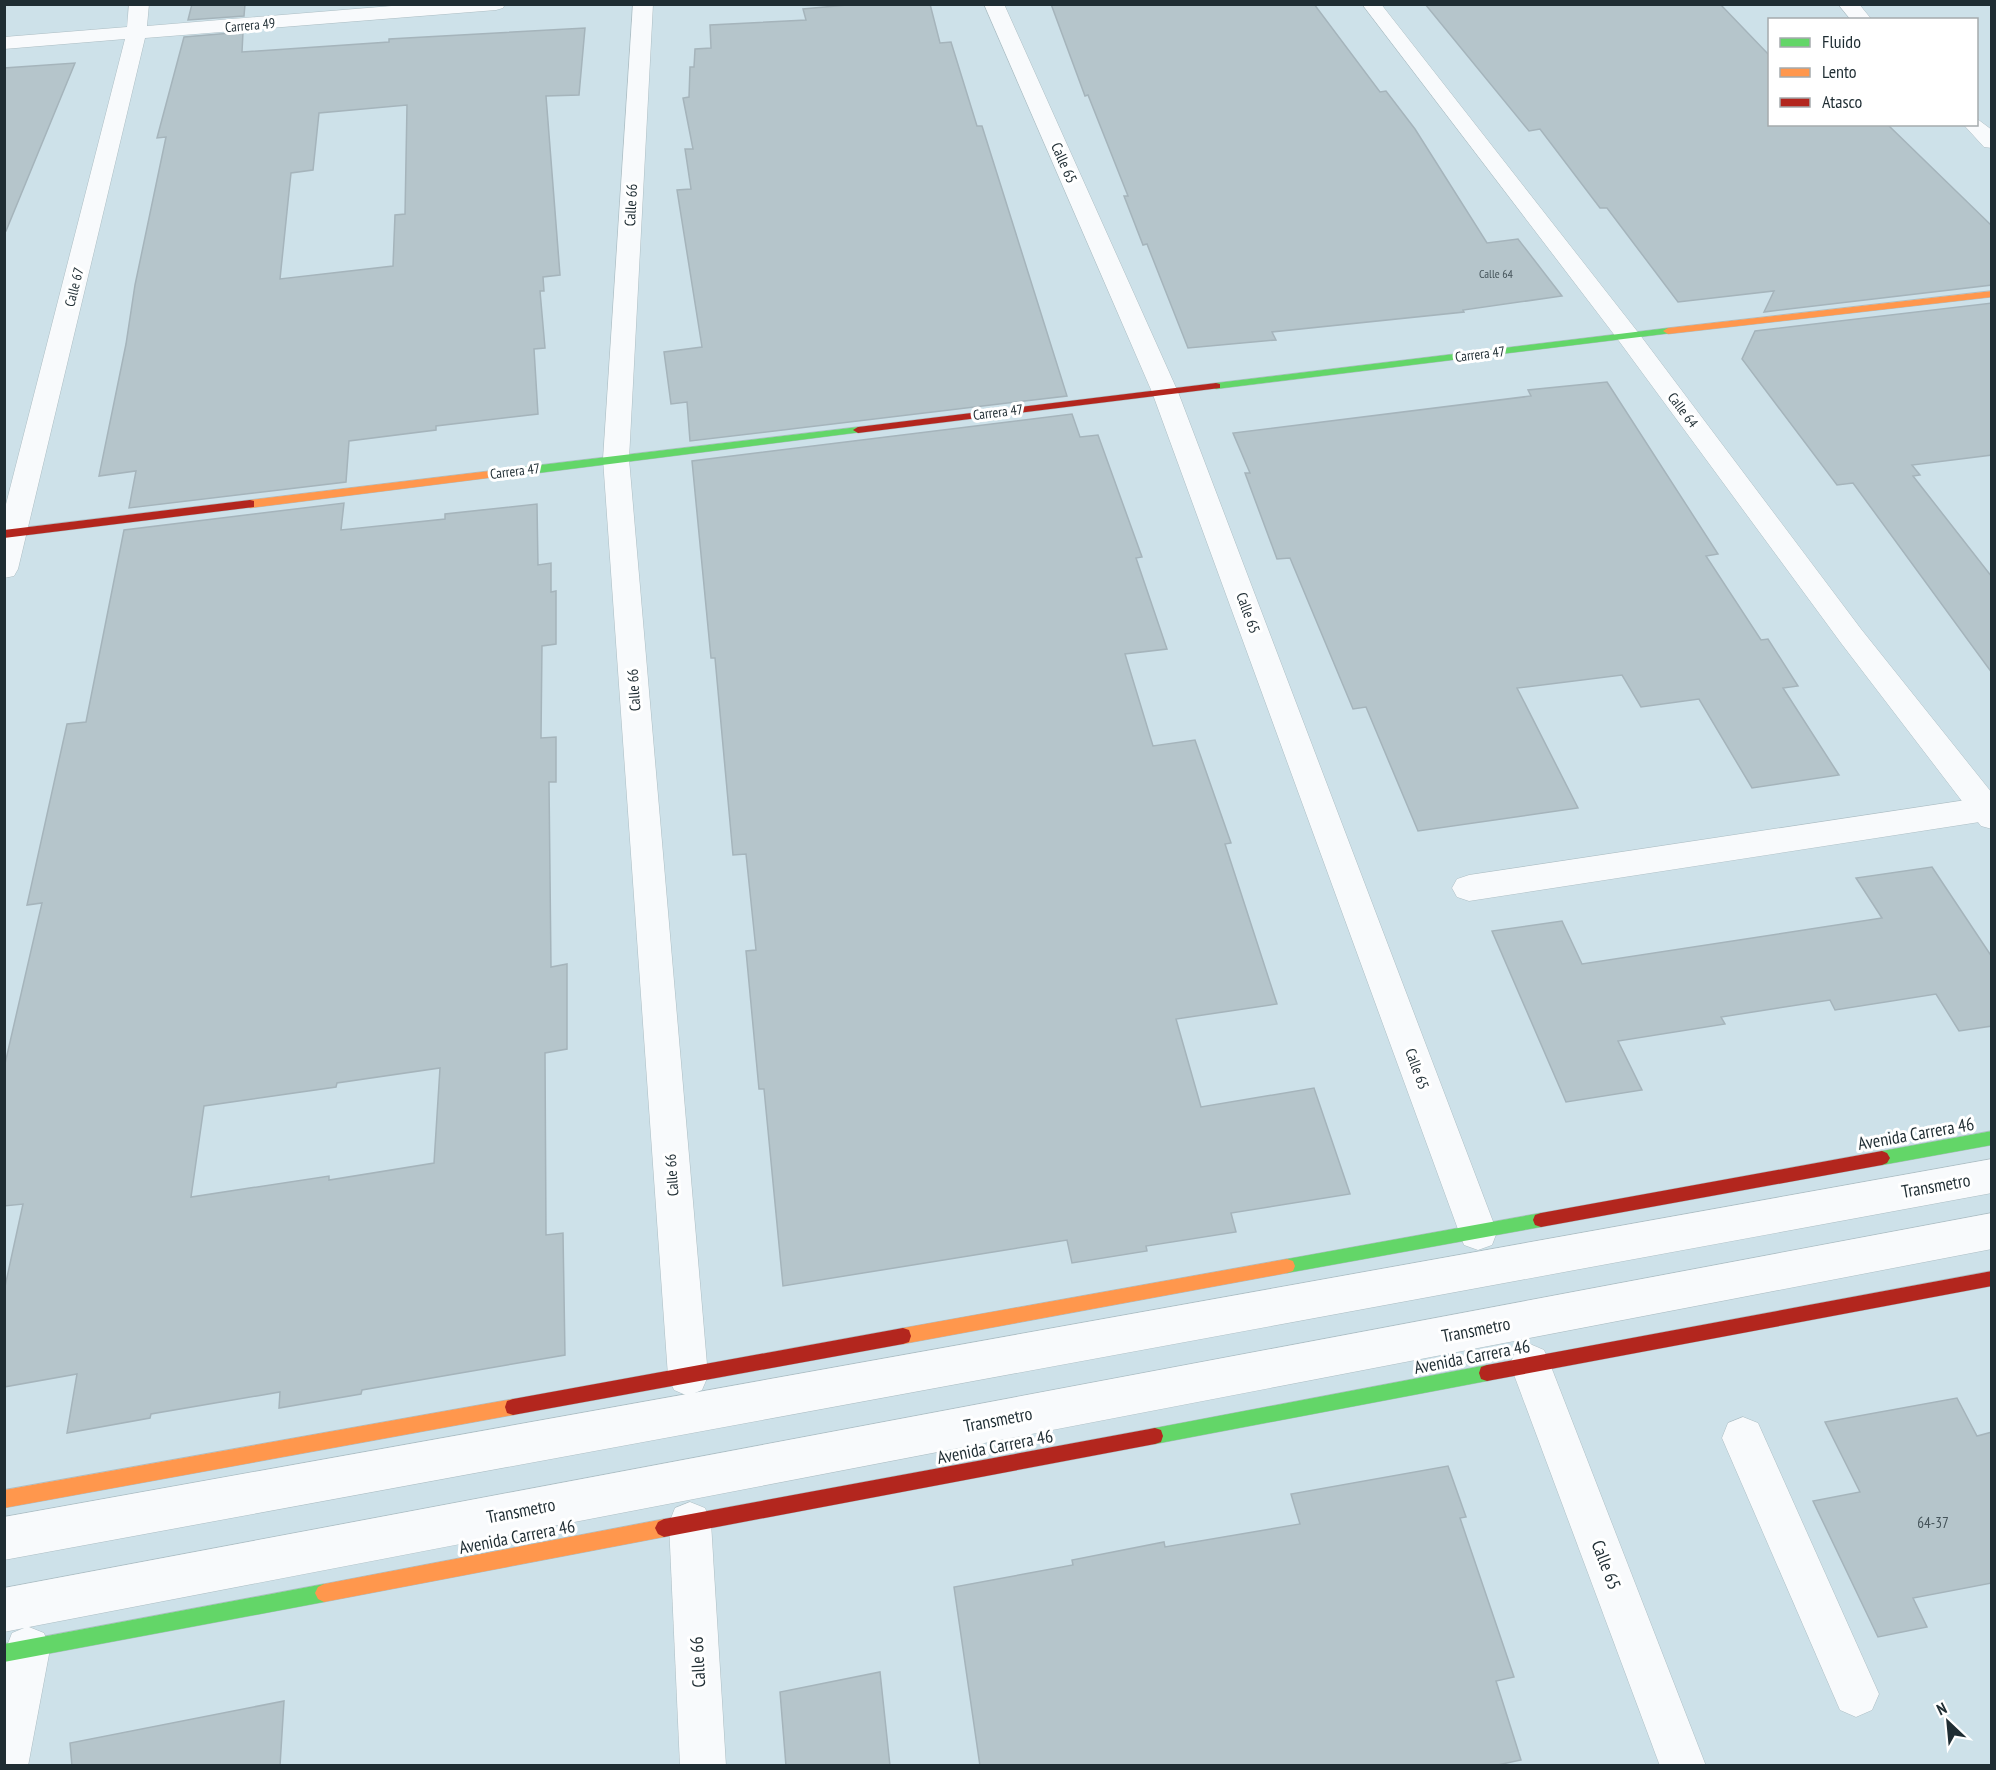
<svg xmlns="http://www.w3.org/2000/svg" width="1996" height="1770" font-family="'PT Sans Narrow',sans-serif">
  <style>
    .building { fill: #b5c5cb; stroke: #a5b4bb; stroke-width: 1.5; fill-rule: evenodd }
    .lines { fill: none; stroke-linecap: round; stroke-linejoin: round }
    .lane-casing { stroke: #adbec4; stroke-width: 1 }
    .street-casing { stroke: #adbec4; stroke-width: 1 }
    .fast-casing { stroke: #adbec4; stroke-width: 1 }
    .slow-casing { stroke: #adbec4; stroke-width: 1 }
    .jam-casing { stroke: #adbec4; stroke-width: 1 }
    .lane { fill: #f8fafc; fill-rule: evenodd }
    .street { fill: #f8fafc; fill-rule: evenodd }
    .fast { fill: #63d668; fill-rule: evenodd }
    .slow { fill: #ff974d; fill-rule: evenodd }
    .jam { fill: #b3261e; fill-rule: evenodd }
    .labels { text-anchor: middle; stroke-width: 6; stroke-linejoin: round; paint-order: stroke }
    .number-label { font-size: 12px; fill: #445359 }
    .far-street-label { font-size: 14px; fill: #1f2d33; stroke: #fff }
    .street-label { font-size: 15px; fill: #1f2d33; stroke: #fff }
    .near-number-label { font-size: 15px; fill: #445359 }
    .near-street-label { font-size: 18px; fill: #1f2d33; stroke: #fff }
  </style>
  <rect width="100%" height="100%" fill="#cde1e9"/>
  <g class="building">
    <path d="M192,4H245L244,16L188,20Z"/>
    <path d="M858,4H930L940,43L951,42L977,126H982L1067,396L690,441L687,402L671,404L664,352L702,347L677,190L691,189L685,149H693L683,98L689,97L690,67H694L695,49L711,48L710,25L806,20L803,9Z"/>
    <path d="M1051,4H1314L1380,92L1386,91L1415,129L1487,243L1518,239L1562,296L1463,310L1464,312L1272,332L1276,340L1188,348L1147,244L1143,245L1124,196H1128L1088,95L1085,96Z"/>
    <path d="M1425,4H1720L1770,56V124H1887L1992,226V285L1764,312L1774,291L1678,302L1607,208H1600L1540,129L1529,131Z"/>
    <path d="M585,28L579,95L546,96L560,275L543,277L544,291H540L545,348L534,349L538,414L436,426V430L349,441L346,482L129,508L136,471L99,476L126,344L135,285L166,137L157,138L184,37L243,32L242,52L389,42V39ZM407,105L405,214L395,215L393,266L280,279L291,173L313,170L319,113Z"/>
    <path d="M75,63L6,231H4V68Z"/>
    <path d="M1992,303V455L1912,465L1920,475L1913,476L1992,577V673L1853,483L1837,485L1742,359L1755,331Z"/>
    <path d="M1607,382L1718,554L1706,556L1761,640L1768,639L1798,686L1783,688L1839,775L1752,788L1699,699L1641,707L1622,675L1517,688L1578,808L1418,831L1366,707L1353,709L1290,558L1277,559L1245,473H1250L1233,433L1531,396L1528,390Z"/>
    <path d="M1072,414L1080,437L1098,435L1142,557L1136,558L1167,649L1125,654L1153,746L1195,740L1231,843L1225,844L1277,1004L1176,1019L1201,1107L1314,1088L1350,1194L1231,1213L1236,1232L1146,1246L1147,1251L1072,1263L1067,1240L783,1286L764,1089H759L746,951L756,950L746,854L733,855L715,658H711L692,461Z"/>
    <path d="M344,503L341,530L445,519V514L537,504L538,565L551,563V592L556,591V644L542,646L541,738L556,737V782H549L551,967L567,964V1049L545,1053L546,1235L563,1233L565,1355L362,1390L361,1394L279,1408L280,1392L151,1414L150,1418L67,1433L77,1374L4,1387V1291L23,1204L4,1206V1068L42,903L27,905L67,724L86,722L124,530ZM440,1068L434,1163L329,1180V1176L191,1197L204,1106L336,1087L337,1083Z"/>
    <path d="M1932,867L1992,957V1026L1959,1031L1936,994L1835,1010L1830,1000L1721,1017L1725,1024L1618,1041L1642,1090L1566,1102L1492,931L1562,921L1582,964L1882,918L1856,878Z"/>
    <path d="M1957,1398L1977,1436L1992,1432V1583L1913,1598L1927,1627L1878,1637L1813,1501L1860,1492L1825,1422Z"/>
    <path d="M1448,1466L1466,1517L1460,1518L1514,1677L1496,1681L1521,1760L1493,1766H980L954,1587L1073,1565L1072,1560L1164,1542L1165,1547L1300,1524L1291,1494Z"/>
    <path d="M880,1672L890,1766H786L780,1692Z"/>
    <path d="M284,1701L280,1766H72L70,1743Z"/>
  </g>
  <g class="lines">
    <g class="lane-casing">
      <g id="lane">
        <path d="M1986,797L1992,798V820L1986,821L1469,901L1457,897L1452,888L1457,879L1469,875Z"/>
        <path d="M1992,1159V1193L4,1560V1517Z"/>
        <path d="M1992,1213V1249L29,1627L44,1633L50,1649L28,1766H4V1654L12,1633L24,1628L4,1632V1588Z"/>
        <path d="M1743,1417L1758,1423L1879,1694L1872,1710L1856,1717L1840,1710L1722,1438L1728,1423Z"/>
      </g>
    </g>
    <g class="street-casing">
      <g id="street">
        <path d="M129,4H149L147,26L416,4H505L503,8L496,10L145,38L18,569L14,576L4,578V512L125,39L4,49V37L127,27Z"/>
        <path d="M633,4H653L629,459L708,1376L702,1390L688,1396L674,1390L668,1376L603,459Z"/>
        <path d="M984,4H1004L1178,392L1497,1232L1492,1245L1478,1250L1464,1245L1459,1232L1152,392Z"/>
        <path d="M1362,4H1381L1637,331L1861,629L1992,793V829L1981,826L1841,643L1619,341Z"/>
        <path d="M1838,4H1859L1872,20H1851Z"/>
        <path d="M1976,118L1992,130V148L1984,147L1963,124H1976Z"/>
        <path d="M1530,1344L1544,1350L1550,1364L1706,1766H1660L1510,1364L1516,1350Z"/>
        <path d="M690,1502L705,1508L711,1523L726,1766H680L669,1523L675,1508Z"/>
      </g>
    </g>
    <g class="fast-casing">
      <g id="fast">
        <path d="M1668,328L1672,329V333L1216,389L1211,386L1216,383Z"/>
        <path d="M858,427L863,430L862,432L515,476L510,472L515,468Z"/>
        <path d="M1992,1131V1145L1882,1165L1877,1163L1874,1158L1877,1153L1882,1151Z"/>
        <path d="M1541,1213L1547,1215L1549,1220L1547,1225L1541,1227L1287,1273L1281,1271L1279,1266L1281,1261L1287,1259Z"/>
        <path d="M1487,1365L1493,1367L1495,1373L1493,1379L1487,1381L1155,1444L1149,1442L1147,1436L1149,1430L1155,1428Z"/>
        <path d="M324,1584L330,1587L333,1593L330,1599L324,1602L4,1662V1644Z"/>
      </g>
    </g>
    <g class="slow-casing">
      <g id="slow">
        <path d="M1992,291V297L1668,334L1663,331L1668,328Z"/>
        <path d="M515,468L520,472L519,474L250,508L244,504L250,500Z"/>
        <path d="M1287,1259L1293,1261L1295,1266L1293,1271L1287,1273L903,1344L897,1342L895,1336L897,1330L903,1328Z"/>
        <path d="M513,1399L519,1401L521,1407L519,1413L513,1415L4,1508V1490Z"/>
        <path d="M664,1519L670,1522L673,1528L670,1534L664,1537L324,1602L318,1599L315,1593L318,1587L324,1584Z"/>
      </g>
    </g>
    <g class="jam-casing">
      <g id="jam">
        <path d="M1216,383L1220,384V388L858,433L853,430L858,427Z"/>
        <path d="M250,500L254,501V507L4,538V530Z"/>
        <path d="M1882,1151L1887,1153L1890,1158L1887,1163L1882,1165L1541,1227L1535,1225L1533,1220L1535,1215L1541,1213Z"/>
        <path d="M1992,1271V1286L1487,1381L1481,1379L1479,1373L1481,1367L1487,1365Z"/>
        <path d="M903,1328L909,1330L911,1336L909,1342L903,1344L513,1415L507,1413L505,1407L507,1401L513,1399Z"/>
        <path d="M1155,1428L1161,1430L1163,1436L1161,1442L1155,1444L664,1537L658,1534L655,1528L658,1522L664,1519Z"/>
      </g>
    </g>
    <use href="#lane" class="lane"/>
    <use href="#street" class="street"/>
    <use href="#fast" class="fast"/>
    <use href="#slow" class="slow"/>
    <use href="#jam" class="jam"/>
  </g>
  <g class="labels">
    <g class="number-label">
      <text x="1496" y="278">Calle 64</text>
    </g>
    <g class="far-street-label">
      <text transform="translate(250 25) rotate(-5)" y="5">Carrera 49</text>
      <text transform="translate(74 287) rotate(-76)" y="5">Calle 67</text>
      <text transform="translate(1480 354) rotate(-7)" y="5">Carrera 47</text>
      <text transform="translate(1683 410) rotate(53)" y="5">Calle 64</text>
      <text transform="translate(998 412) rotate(-7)" y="5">Carrera 47</text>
      <text transform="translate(515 471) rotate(-7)" y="5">Carrera 47</text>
    </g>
    <g class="street-label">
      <text transform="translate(1064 163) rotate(66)" y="5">Calle 65</text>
      <text transform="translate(631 205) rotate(-87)" y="5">Calle 66</text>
      <text transform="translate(1248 613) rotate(70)" y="5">Calle 65</text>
      <text transform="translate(634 690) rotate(-94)" y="5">Calle 66</text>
      <text transform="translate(1417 1069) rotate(70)" y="5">Calle 65</text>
      <text transform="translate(672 1175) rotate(-94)" y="5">Calle 66</text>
    </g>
    <g class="near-number-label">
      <text x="1933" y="1528">64-37</text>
    </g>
    <g class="near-street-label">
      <text transform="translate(1916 1134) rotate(-10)" y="6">Avenida Carrera 46</text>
      <text transform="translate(1936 1186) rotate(-10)" y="6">Transmetro</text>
      <text transform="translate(1476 1330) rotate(-11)" y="6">Transmetro</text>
      <text transform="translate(1472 1357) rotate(-11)" y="6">Avenida Carrera 46</text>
      <text transform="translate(998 1420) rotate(-11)" y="6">Transmetro</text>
      <text transform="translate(995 1447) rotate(-11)" y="6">Avenida Carrera 46</text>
      <text transform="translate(521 1511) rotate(-11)" y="6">Transmetro</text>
      <text transform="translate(517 1537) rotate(-11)" y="6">Avenida Carrera 46</text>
      <text transform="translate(1606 1565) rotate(69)" y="6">Calle 65</text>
      <text transform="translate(698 1662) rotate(-93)" y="6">Calle 66</text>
    </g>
  </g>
  <rect width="1996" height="1770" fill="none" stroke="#1f2d33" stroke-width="12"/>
  <rect x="1768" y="18" width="210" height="108" fill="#ffffff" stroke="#a5abad" stroke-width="1.5"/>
  <rect x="1780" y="38" width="30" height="9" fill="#63d668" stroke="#a5abad" stroke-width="1.5"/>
  <text x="1822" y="48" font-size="18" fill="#1f2d33">Fluido</text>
  <rect x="1780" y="68" width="30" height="9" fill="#ff974d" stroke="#a5abad" stroke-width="1.5"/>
  <text x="1822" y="78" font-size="18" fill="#1f2d33">Lento</text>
  <rect x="1780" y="98" width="30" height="9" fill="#b3261e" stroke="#a5abad" stroke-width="1.5"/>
  <text x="1822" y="108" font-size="18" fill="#1f2d33">Atasco</text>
  <g transform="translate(1948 1722) rotate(334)" stroke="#ffffff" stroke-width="4.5" paint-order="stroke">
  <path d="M0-4.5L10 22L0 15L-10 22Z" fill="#1f2d33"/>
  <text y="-9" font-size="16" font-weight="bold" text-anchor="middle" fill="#1f2d33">N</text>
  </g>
</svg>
